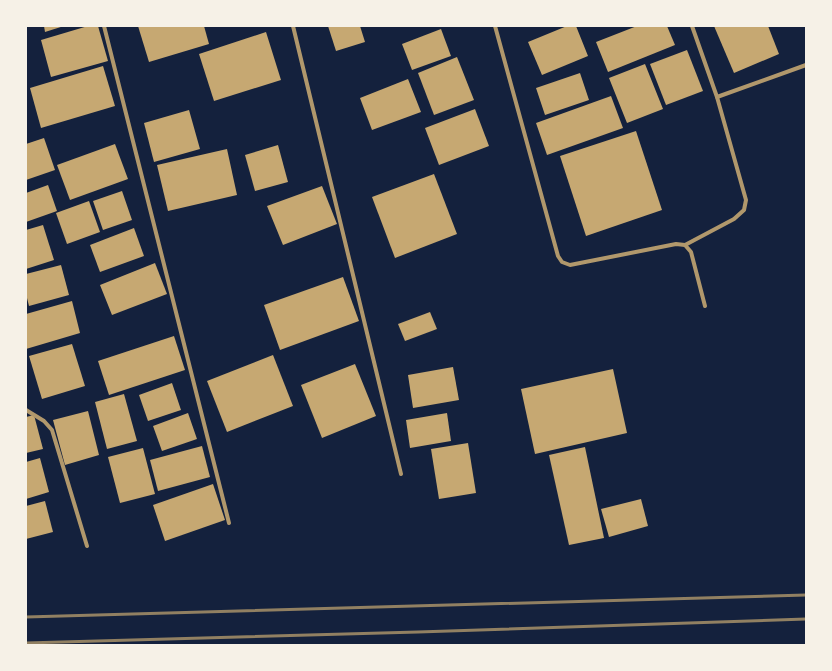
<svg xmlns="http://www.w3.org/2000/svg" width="832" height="671" font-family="'Noto Sans',sans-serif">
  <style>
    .building { fill: #c6a872 }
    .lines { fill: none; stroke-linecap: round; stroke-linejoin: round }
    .minor { stroke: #b1986c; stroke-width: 4 }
    .rail { stroke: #918062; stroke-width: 3 }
  </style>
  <rect width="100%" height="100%" fill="#14213d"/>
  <g class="building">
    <path d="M44,26H64L45,32Z"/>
    <path d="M88,26H98L108,61L51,77L41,40Z"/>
    <path d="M138,26H204L209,44L149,62Z"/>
    <path d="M328,26H360L365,42L336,51Z"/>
    <path d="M567,26H576L588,56L542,75L528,42Z"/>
    <path d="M637,26H667L675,45L608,72L596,42Z"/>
    <path d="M714,26H768L779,54L734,73Z"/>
    <path d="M441,29L451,56L412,70L402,44Z"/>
    <path d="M266,32L281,80L214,101L199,54Z"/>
    <path d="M687,50L703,91L666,105L650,64Z"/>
    <path d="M457,57L474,100L434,115L418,73Z"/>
    <path d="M645,64L663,109L627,123L609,78Z"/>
    <path d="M103,66L115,106L41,128L30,88Z"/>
    <path d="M580,73L589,100L545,115L536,88Z"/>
    <path d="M408,79L421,112L372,130L360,98Z"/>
    <path d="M611,96L623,128L547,155L536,123Z"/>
    <path d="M475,109L489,146L439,165L425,128Z"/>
    <path d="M189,110L200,149L154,162L144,123Z"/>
    <path d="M636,131L662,210L586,236L560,156Z"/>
    <path d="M44,138L55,170L26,180V144Z"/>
    <path d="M115,144L128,179L70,200L57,165Z"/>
    <path d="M278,145L288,182L255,191L245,155Z"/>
    <path d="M227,149L237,195L168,211L157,165Z"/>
    <path d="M434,174L457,234L395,258L372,197Z"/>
    <path d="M48,185L57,211L26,222V193Z"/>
    <path d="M322,186L337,224L283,245L267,206Z"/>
    <path d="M122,191L132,220L103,230L93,201Z"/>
    <path d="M89,201L100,232L67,244L56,213Z"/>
    <path d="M43,225L54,260L26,269V230Z"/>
    <path d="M134,228L144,256L100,272L90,245Z"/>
    <path d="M155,263L167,294L112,315L100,285Z"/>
    <path d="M61,265L69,295L29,306L26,294V274Z"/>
    <path d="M343,277L359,321L280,350L264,305Z"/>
    <path d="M72,301L80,333L26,349V314Z"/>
    <path d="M430,312L437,329L405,341L398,324Z"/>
    <path d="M174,336L185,370L109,395L98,361Z"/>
    <path d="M72,344L85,386L42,399L29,356Z"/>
    <path d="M273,355L293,406L227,432L207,381Z"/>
    <path d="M355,364L376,416L322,438L301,385Z"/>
    <path d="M453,367L459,400L413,408L408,375Z"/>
    <path d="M613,369L627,433L535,454L521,389Z"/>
    <path d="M172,383L181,410L148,421L139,395Z"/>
    <path d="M124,394L137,441L107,449L95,402Z"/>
    <path d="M88,411L99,455L65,465L53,420Z"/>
    <path d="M188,413L197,439L162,451L153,426Z"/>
    <path d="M447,413L451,441L410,448L406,420Z"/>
    <path d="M34,415L43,449L26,453V417Z"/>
    <path d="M468,443L476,493L439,499L431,449Z"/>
    <path d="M202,446L210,477L158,491L150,460Z"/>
    <path d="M585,447L604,538L569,545L549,455Z"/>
    <path d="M143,448L155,494L120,503L108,457Z"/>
    <path d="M40,458L49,492L26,499V462Z"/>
    <path d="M213,484L225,520L165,541L153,505Z"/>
    <path d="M641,499L648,526L609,537L601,509Z"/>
    <path d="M45,501L53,532L26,539V506Z"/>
  </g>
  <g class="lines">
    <g class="minor">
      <path d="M104,26L229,523"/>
      <path d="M293,26L401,474"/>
      <path d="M495,26L558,256L562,262L570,265L676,244L685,245L691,252L705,306"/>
      <path d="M717,97L806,65"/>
      <path d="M685,245L734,219L744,210L746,200L717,97L692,26"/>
      <path d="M26,410L44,421L52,430L87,546"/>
    </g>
    <g class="rail">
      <path d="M26,617L806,595"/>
      <path d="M26,643L418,632L806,619"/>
    </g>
  </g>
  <rect width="832" height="671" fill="none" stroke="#f6f1e7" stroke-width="54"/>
</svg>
